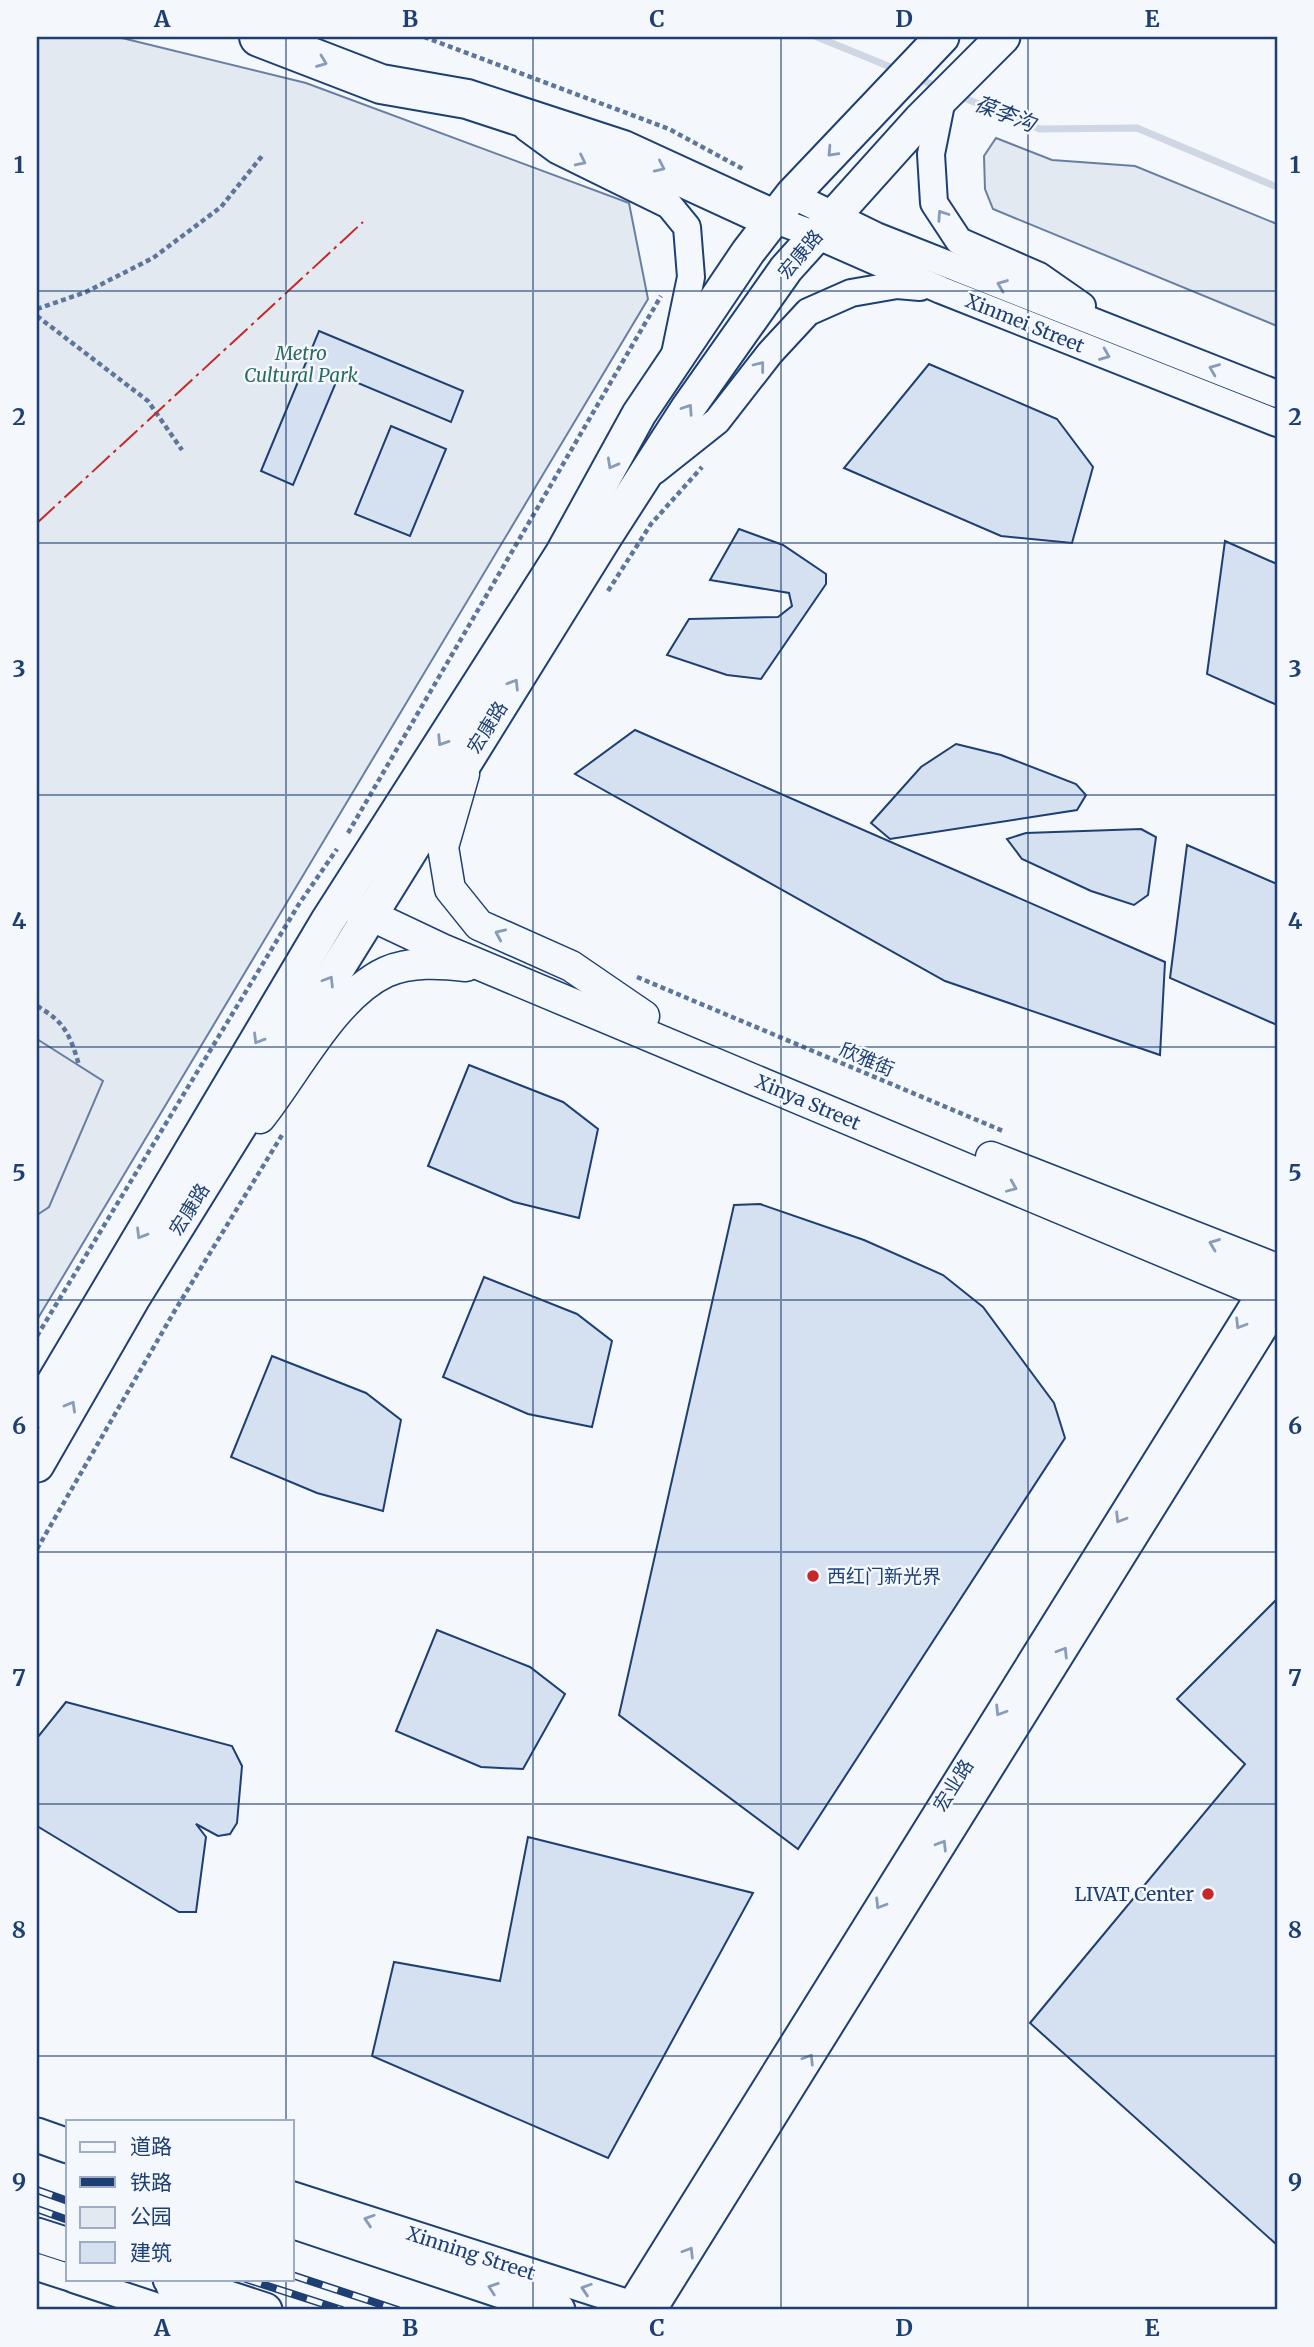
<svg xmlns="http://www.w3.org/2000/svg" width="1314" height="2347" font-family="Merriweather,'Noto Sans SC',serif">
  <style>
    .green { fill: #e3e9f0; stroke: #687fa3; stroke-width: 2 }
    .parking { fill: #e3e8f0; stroke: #687fa3; stroke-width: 2 }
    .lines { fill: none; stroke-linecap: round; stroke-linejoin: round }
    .stream { stroke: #cfd7e4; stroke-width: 7 }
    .building { fill: #d5e0f0; stroke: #1d3f73; stroke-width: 2 }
    .tertiary-casing { stroke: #1d3f73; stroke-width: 30 }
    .secondary-casing { stroke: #1d3f73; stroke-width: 33 }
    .primary-casing { stroke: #1d3f73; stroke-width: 37 }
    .motorway-casing { stroke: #1d3f73; stroke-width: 42 }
    .path { stroke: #5e769c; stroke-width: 4.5; stroke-dasharray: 5 3.5; stroke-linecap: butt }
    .tertiary { stroke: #f4f7fb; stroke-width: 26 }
    .secondary { stroke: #f4f7fb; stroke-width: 30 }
    .primary { stroke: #f4f7fb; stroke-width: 33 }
    .motorway { stroke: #f4f7fb; stroke-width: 38 }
    .rail-casing { stroke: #1d3f73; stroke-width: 8 }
    .rail { stroke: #f4f7fb; stroke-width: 5; stroke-dasharray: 16; stroke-linecap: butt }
    .power { stroke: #c62828; stroke-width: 2; stroke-dasharray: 24 5 3.5 5; stroke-linecap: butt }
    .oneway { stroke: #889bb7 }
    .grid { fill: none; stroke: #1d3f73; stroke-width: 2; stroke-opacity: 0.55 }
    .poi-dot { fill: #c62828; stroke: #f4f7fb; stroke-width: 2.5 }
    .labels { text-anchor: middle; stroke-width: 5; stroke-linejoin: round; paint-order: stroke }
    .street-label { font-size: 19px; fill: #1d3f73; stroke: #f4f7fb }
    .park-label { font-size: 19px; font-style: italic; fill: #2c6c60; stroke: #f4f7fb }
    .poi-label { font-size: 19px; fill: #1d3f73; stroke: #f4f7fb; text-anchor: start }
    .water-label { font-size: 21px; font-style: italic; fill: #1d3f73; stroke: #f4f7fb }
    .neatline { fill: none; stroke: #1d3f73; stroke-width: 2.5 }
    .grid-label { font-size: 23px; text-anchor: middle; font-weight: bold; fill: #1d3f73 }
  </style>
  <rect width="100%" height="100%" fill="#f4f7fb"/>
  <g class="green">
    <path d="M37,37H118L306,83L629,203L648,299L37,1320Z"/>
    <path d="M996,138L1052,160L1135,166L1277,224V326L993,209L985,189L984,156Z"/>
  </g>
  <path class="parking" d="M37,1039L103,1081L49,1207L37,1215Z"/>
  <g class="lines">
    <g class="stream">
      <path d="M817,37L898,70"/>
      <path d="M915,77L940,88"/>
      <path d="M957,95L1040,129L1137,128L1277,187"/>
    </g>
  </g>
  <g class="building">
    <path d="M319,331L463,391L451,422L339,375L293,485L261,471Z"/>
    <path d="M929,364L1057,419L1093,467L1072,543L1001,536L844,468Z"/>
    <path d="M391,426L446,449L410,536L355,514Z"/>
    <path d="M739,529L783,545L826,574V584L761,679L727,675L667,655L689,619L778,617L792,606L789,593L710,580Z"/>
    <path d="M1225,541L1277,564V705L1207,674Z"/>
    <path d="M635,730L1165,962L1160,1055L945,981L575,774Z"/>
    <path d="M956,744L1001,755L1076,784L1086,795L1077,810L890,839L871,823L921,767Z"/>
    <path d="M1141,829L1156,837L1148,895L1134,905L1091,891L1022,859L1007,839L1026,833Z"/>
    <path d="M1187,845L1277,884V1025L1170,978Z"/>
    <path d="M469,1065L563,1102L598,1129L579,1218L514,1202L428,1166Z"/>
    <path d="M760,1204L864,1240L943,1275L983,1307L1054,1403L1065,1438L798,1849L619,1715L734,1205Z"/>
    <path d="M484,1277L577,1314L612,1341L592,1427L528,1414L443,1377Z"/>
    <path d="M272,1356L366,1393L401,1420L383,1511L317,1493L231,1457Z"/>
    <path d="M1277,1599V2245L1030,2023L1245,1764L1177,1699Z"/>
    <path d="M437,1630L530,1667L565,1694L523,1769L481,1767L396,1731Z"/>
    <path d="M66,1702L232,1746L242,1766L237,1823L230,1834L218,1836L196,1824L206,1837L196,1912H179L37,1826V1738Z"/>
    <path d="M528,1837L753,1893L608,2158L372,2056L394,1962L500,1981Z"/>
  </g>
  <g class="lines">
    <g class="tertiary-casing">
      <g id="tertiary">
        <path d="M942,99L931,154L934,203L959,241L1039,276L1082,306"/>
        <path d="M527,128L557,150L669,205L687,227L691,277L675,354"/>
        <path d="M792,195L876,236L1277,394"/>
        <path d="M773,219L816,235L941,290L1277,423"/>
        <path d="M654,471L717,421L770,353L808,312L851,293L897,285L920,287"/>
        <path d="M292,2195L646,2309"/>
        <path d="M37,2267L68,2277"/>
        <path d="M73,2279L167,2310"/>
        <path d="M170,2287L207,2310"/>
        <path d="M631,2304L1272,1275"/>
        <path d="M653,2310L1277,1307"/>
      </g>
    </g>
    <g class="secondary-casing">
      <g id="secondary">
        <path d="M464,774L443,847L450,889L479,925L571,966L644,1016"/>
        <path d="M351,906L442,949L1260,1292L1277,1297"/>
        <path d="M260,1118C296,1073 334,996 386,972C411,961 440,963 466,966"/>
        <path d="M991,1157L1277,1269"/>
      </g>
    </g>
    <g class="primary-casing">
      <g id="primary">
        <path d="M37,1411L327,922L562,554L639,414L748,252L792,195L942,37"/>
        <path d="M37,1465L133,1298L605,537L688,408L786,269L920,120L1003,37"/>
        <path d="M37,2135L68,2146"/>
        <path d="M292,2221L558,2310"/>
        <path d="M37,2235L68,2245"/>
        <path d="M170,2279L265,2310"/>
      </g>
    </g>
    <g class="motorway-casing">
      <path id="motorway" d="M259,37L381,84L467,99L623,150L773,219"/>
    </g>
    <g class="path">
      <path d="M424,37L669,129L743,169"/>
      <path d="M37,309L86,292L153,258L221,207L262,156"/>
      <path d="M37,316L148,401L182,450"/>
      <path d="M608,591L651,524L702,467"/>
      <path d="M348,833L661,296"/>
      <path d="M637,977L1003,1131"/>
      <path d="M37,1006C65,1022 70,1035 79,1065"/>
      <path d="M37,1336L299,904L337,849"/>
      <path d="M37,1549L174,1312L282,1135"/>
    </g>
    <use href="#tertiary" class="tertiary"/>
    <use href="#secondary" class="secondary"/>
    <use href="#primary" class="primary"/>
    <use href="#motorway" class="motorway"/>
    <g class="rail-casing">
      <g id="rail">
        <path d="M37,2190L68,2201"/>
        <path d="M37,2209L68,2220"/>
        <path d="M292,2275L398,2310"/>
        <path d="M246,2279L342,2310"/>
      </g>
    </g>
    <use href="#rail" class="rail"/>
    <path class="power" d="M37,523L363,222"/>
  </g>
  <defs><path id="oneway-chevron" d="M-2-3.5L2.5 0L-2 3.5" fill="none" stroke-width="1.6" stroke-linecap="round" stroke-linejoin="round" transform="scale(1.75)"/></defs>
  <g class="oneway">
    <use href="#oneway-chevron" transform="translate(322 62) rotate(21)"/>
    <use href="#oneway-chevron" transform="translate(832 152) rotate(133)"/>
    <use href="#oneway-chevron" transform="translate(581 161) rotate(26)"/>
    <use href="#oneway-chevron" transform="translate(660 167) rotate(25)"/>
    <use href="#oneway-chevron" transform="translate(942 215) rotate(-124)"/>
    <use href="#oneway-chevron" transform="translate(1002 285) rotate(-159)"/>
    <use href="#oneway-chevron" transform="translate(1105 355) rotate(22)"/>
    <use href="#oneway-chevron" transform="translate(760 366) rotate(-52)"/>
    <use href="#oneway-chevron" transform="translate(1214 369) rotate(-158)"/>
    <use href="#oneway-chevron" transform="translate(688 409) rotate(-56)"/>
    <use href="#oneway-chevron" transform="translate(612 464) rotate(119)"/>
    <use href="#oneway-chevron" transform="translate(514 684) rotate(-58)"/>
    <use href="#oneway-chevron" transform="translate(442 741) rotate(123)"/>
    <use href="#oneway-chevron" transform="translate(500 934) rotate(-156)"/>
    <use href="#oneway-chevron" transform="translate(329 981) rotate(-58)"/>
    <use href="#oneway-chevron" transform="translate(258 1039) rotate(121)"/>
    <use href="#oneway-chevron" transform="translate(1012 1187) rotate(23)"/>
    <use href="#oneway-chevron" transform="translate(141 1234) rotate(121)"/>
    <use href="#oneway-chevron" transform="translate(1214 1244) rotate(-159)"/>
    <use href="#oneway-chevron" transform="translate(1240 1324) rotate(122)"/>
    <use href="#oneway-chevron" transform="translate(71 1406) rotate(-60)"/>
    <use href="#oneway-chevron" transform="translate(1120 1518) rotate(122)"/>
    <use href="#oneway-chevron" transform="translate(1063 1652) rotate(-58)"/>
    <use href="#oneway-chevron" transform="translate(1000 1711) rotate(122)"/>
    <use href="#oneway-chevron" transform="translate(942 1845) rotate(-58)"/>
    <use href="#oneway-chevron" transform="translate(880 1904) rotate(122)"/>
    <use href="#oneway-chevron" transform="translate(809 2059) rotate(-58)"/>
    <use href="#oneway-chevron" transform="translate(369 2220) rotate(-162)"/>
    <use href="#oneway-chevron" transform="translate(689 2252) rotate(-58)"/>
    <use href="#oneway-chevron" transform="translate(493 2288) rotate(-161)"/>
    <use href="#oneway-chevron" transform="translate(586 2289) rotate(-162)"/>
  </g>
  <path class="grid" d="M286,37V2121M533,37V2310M781,37V2310M1028,37V2310M37,291H1277M37,543H1277M37,795H1277M37,1047H1277M37,1300H1277M37,1552H1277M37,1804H1277M37,2056H1277M286,2279V2310"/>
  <g class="poi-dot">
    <circle cx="813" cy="1576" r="7"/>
    <circle cx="1208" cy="1894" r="7"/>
  </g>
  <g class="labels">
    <g class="street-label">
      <text transform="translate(800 254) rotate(-50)" y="7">宏康路</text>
      <text transform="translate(1025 323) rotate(22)" y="7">Xinmei Street</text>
      <text transform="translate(487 727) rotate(-58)" y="7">宏康路</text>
      <text transform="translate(867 1059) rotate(23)" y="7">欣雅街</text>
      <text transform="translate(808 1102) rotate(23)" y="7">Xinya Street</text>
      <text transform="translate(189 1209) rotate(-58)" y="7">宏康路</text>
      <text transform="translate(953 1785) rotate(-58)" y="7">宏业路</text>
      <text transform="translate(471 2253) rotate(18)" y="7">Xinning Street</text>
    </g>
    <g class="park-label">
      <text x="301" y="360">Metro<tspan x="301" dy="22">Cultural Park</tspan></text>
    </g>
    <g class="poi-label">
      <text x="827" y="1583">西红门新光界</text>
      <text x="1194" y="1901" text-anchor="end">LIVAT Center</text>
    </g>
    <g class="water-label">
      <text transform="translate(1005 114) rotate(21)" y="7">葆李沟</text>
    </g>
  </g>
  <rect width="1314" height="2347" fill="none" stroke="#f4f7fb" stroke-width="77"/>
  <rect x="66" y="2120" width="228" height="161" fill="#f4f7fb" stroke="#9eadc5" stroke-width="2"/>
  <rect x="80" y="2142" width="35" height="10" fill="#f4f7fb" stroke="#9eadc5" stroke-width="2"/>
  <text x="130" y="2154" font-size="21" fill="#1d3f73">道路</text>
  <rect x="80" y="2177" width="35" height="10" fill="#1d3f73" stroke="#9eadc5" stroke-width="2"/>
  <text x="130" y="2190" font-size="21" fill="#1d3f73">铁路</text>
  <rect x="80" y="2207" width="35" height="21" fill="#e3e9f0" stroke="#9eadc5" stroke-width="2"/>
  <text x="130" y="2224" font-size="21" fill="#1d3f73">公园</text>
  <rect x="80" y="2242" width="35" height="21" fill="#d5e0f0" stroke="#9eadc5" stroke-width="2"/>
  <text x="130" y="2260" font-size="21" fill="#1d3f73">建筑</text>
  <rect x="38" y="38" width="1238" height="2270" class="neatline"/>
  <g class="grid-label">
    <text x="162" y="27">A</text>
    <text x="410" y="27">B</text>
    <text x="657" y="27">C</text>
    <text x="904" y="27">D</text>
    <text x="1152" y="27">E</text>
    <text x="19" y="173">1</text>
    <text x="1295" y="173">1</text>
    <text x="19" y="425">2</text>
    <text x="1295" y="425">2</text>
    <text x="19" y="677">3</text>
    <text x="1295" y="677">3</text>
    <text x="19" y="929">4</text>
    <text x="1295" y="929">4</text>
    <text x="19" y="1181">5</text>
    <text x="1295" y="1181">5</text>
    <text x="19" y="1434">6</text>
    <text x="1295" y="1434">6</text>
    <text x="19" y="1686">7</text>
    <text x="1295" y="1686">7</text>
    <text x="19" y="1938">8</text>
    <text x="1295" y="1938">8</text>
    <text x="19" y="2190">9</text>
    <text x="1295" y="2190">9</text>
    <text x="162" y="2336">A</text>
    <text x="410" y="2336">B</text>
    <text x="657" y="2336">C</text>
    <text x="904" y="2336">D</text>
    <text x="1152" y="2336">E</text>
  </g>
</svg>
